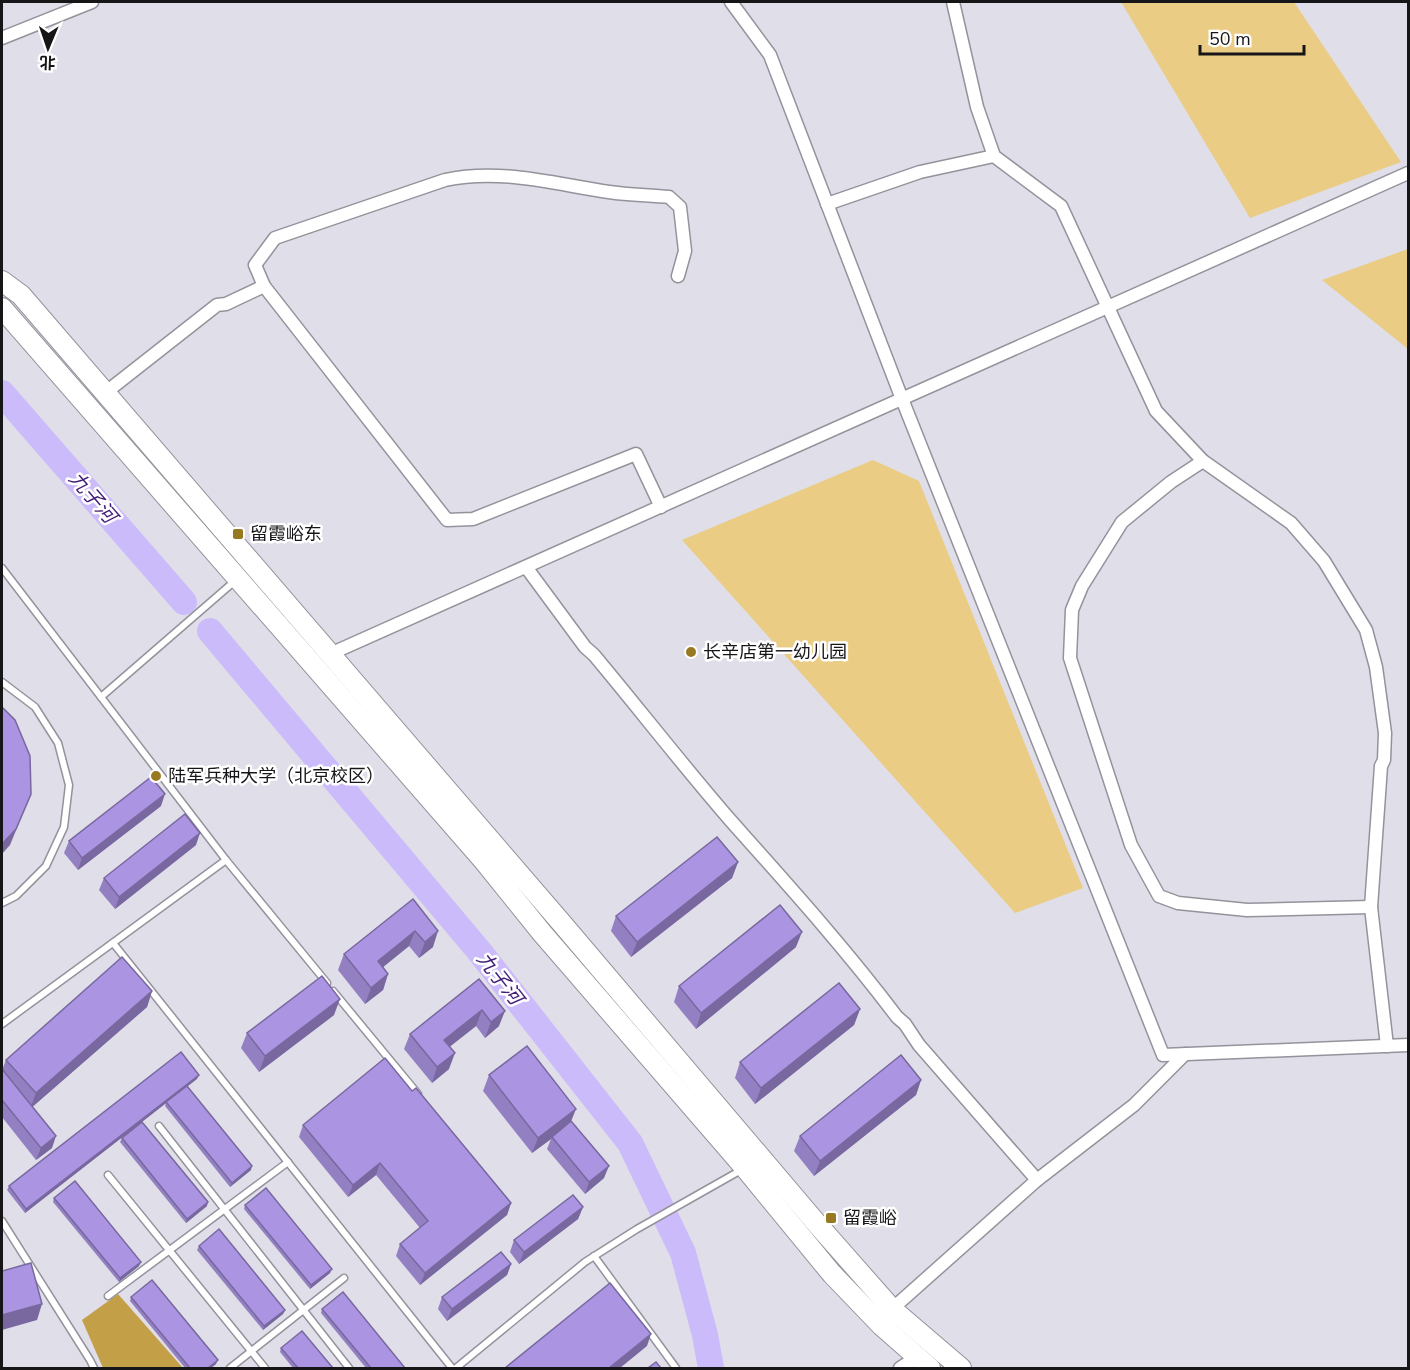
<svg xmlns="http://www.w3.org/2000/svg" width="1410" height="1370" font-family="'Nunito Sans','Noto Sans SC',sans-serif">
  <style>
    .green { fill: #ebcc85 }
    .forest { fill: #c39f48 }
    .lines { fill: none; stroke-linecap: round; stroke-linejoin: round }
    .river { stroke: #ccbbfb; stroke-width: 26 }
    .lane-casing { stroke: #94929b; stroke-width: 9 }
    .street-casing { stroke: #94929b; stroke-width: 15 }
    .primary-casing { stroke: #94929b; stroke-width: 22 }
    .lane { stroke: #fff; stroke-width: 6 }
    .street { stroke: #fff; stroke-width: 12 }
    .primary { stroke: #fff; stroke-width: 20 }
    .wall { fill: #9380c3 }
    .shaded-wall { fill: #78689f }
    .building { fill: #ab95e3; stroke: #78689f; stroke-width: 1.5 }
    .poi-dot { fill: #987821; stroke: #fff; stroke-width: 2 }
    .labels { text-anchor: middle; stroke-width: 5; stroke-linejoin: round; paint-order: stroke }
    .poi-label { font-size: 18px; fill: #161518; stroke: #fff; text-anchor: start }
    .water-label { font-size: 20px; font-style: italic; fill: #421e77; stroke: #fff }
  </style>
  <rect width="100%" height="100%" fill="#e0dee8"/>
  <g class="green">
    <path d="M1121,2H1294L1401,162L1250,218Z"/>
    <path d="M1408,249V349L1322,280Z"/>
    <path d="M873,460L919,481L1083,888L1015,913L682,540Z"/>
  </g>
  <path class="forest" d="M118,1294L183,1368H103L82,1320Z"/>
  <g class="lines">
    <g class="river">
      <path d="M2,393L184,602"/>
      <path d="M210,631L479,951L630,1143L683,1253L705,1335L711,1368"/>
    </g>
    <g class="lane-casing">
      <g id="lane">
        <path d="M2,568L226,860L327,983"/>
        <path d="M2,682L35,707L58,743L69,785L64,827L46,866L16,896L2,903"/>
        <path d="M101,697L236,580"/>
        <path d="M113,943L452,1368"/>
        <path d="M333,991L418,1094"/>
        <path d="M2,1024L226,860"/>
        <path d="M159,1126L349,1368"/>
        <path d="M108,1175L265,1368"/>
        <path d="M2,1221L90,1360L94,1368"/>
        <path d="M594,1256L676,1368"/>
        <path d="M108,1296L288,1162"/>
        <path d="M230,1368L344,1278"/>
        <path d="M456,1368L585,1262L637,1229L743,1169"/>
      </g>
    </g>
    <g class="street-casing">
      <g id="street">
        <path d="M731,2L770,55L902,399L1163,1055L1408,1045"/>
        <path d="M953,2L977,107L994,156L1061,206L1156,411L1203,461L1291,523L1324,561L1366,630L1376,667L1385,733L1384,760L1381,766L1371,907L1387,1046"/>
        <path d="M2,38L92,2"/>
        <path d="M827,204L920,172L994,156"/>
        <path d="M105,393L217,305L226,304L264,286"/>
        <path d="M1203,461L1171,482L1122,522L1082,586L1072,610L1070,658L1131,845L1159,896L1178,903L1247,910L1371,907"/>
        <path d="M661,507L636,454L473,519L447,520L264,286L255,265L275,238L445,180C501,168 554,184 609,192C629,195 650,195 669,197L680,207L685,251L678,276"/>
        <path d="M526,567L585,647L594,655C640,710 684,767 731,821C788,885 845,948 897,1017L905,1024L919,1045L1037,1180"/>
        <path d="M330,654L1408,173"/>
        <path d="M892,1309L1037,1180L1134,1105L1185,1054"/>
        <path d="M900,1368L917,1357"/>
      </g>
    </g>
    <g class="primary-casing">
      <g id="primary">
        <path d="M2,281L21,295L559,920L818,1225L892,1309L961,1368"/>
        <path d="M2,308L484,861L542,933L745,1168L832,1274L882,1326L930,1368"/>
      </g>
    </g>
    <use href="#lane" class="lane"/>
    <use href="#street" class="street"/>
    <use href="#primary" class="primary"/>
  </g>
  <g class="wall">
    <path d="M161,806L78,870L64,853L69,841Z"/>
    <path d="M196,845L115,909L99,890L104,878Z"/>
    <path d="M738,862L732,878L631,957L611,931L616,916Z"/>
    <path d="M413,899L433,947L419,958L409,946L383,967L388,974L383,990L365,1004L338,970L344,954Z"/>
    <path d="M796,947L696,1029L674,1002L679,986Z"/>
    <path d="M479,979L499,1026L485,1038L476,1026L449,1047V1069L432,1083L404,1049L410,1034Z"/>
    <path d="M152,991L147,1007L32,1107L52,1148L36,1160L2,1117V1069V1070L6,1060Z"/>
    <path d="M860,1009L854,1025L755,1104L735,1078L740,1062Z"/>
    <path d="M334,1015L259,1072L241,1048L247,1033Z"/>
    <path d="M489,1075L571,1121L604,1178L585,1194L547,1149L551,1139L532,1153L483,1091Z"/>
    <path d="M197,1079L187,1086L251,1170L230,1187L165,1106L166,1103L25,1213L7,1190L9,1186Z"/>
    <path d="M921,1080L916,1095L814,1176L794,1151L800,1136Z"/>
    <path d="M412,1091L511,1203L507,1215L420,1285L396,1256L400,1244L420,1228L376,1175L348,1197L299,1137L303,1125Z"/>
    <path d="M122,1138L207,1206L186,1223L120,1142Z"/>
    <path d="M54,1198L139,1266L119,1282L53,1202Z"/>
    <path d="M245,1205L330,1273L310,1289L244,1209Z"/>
    <path d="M583,1207L578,1219L519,1264L510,1252L514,1240Z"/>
    <path d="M199,1246L285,1310L283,1314L263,1330L197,1250Z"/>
    <path d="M511,1264L507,1275L447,1321L438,1309L442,1297Z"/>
    <path d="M131,1297L216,1364L211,1368H185L130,1301Z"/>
    <path d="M322,1309L405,1368H366L321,1313Z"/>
    <path d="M281,1348L333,1368H293L280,1352Z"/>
  </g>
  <g class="shaded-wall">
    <path d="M31,794L10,845L2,854V844Z"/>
    <path d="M165,794L161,806L78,870L82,858Z"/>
    <path d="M200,833L196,845L115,909L119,897Z"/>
    <path d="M738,862L732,878L631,957L637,942Z"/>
    <path d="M415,931L409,946L372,976L378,961Z"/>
    <path d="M438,931L433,947L419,958L425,942Z"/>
    <path d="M802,932L796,947L696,1029L701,1013Z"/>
    <path d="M388,974L383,990L365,1004L371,988Z"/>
    <path d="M152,991L147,1007L30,1109L36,1093Z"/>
    <path d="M340,999L334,1015L259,1072L265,1056Z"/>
    <path d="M860,1009L854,1025L755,1104L761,1088Z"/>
    <path d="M482,1010L476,1026L438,1056L444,1040Z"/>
    <path d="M505,1011L499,1026L485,1038L491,1022Z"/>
    <path d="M455,1053L449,1069L432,1083L437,1067Z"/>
    <path d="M199,1075L197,1079L25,1213L26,1209Z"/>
    <path d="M921,1080L916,1095L814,1176L820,1161Z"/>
    <path d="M576,1109L570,1124L552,1137L551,1139L532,1153L538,1138Z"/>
    <path d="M56,1136L52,1148L36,1160L41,1148Z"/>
    <path d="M380,1163L376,1175L348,1197L353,1185Z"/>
    <path d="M252,1166L251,1170L230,1187L232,1183Z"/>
    <path d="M609,1166L604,1178L585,1194L589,1182Z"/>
    <path d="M208,1202L207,1206L186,1223L187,1219Z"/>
    <path d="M511,1203L507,1215L420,1285L425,1273Z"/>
    <path d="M583,1207L578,1219L519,1264L524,1252Z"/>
    <path d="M141,1262L139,1266L119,1282L120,1278Z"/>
    <path d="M511,1264L507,1275L447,1321L452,1309Z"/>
    <path d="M332,1269L330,1273L310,1289L311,1285Z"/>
    <path d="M42,1304L37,1320L2,1330V1315Z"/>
    <path d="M285,1310L283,1314L263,1330L264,1326Z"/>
    <path d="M651,1334L647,1346L620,1368H609Z"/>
    <path d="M218,1360L216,1364L211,1368H208Z"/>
  </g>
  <g class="building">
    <path d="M2,707L15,720L30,756L31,794L16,829L2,844Z"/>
    <path d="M151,777L165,794L82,858L69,841Z"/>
    <path d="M185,814L200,833L119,897L104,878Z"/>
    <path d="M717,837L738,862L637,942L616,916Z"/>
    <path d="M413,899L438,931L425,942L415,931L378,961L388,974L371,988L344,954Z"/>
    <path d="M780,905L802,932L701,1013L679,986Z"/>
    <path d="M122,957L152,991L36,1093L6,1060Z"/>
    <path d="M322,976L340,999L265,1056L247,1033Z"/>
    <path d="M479,979L505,1011L491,1022L482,1010L444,1040L455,1053L437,1067L410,1034Z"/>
    <path d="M839,983L860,1009L761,1088L740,1062Z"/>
    <path d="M527,1046L576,1109L538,1138L489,1075Z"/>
    <path d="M181,1052L199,1075L26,1209L9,1186Z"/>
    <path d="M901,1055L921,1080L820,1161L800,1136Z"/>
    <path d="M385,1058L412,1091L416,1088L511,1203L425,1273L400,1244L428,1221L380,1163L353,1185L303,1125Z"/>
    <path d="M2,1069L56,1136L41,1148L2,1100Z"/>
    <path d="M187,1086L252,1166L232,1183L166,1102Z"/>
    <path d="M571,1121L609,1166L589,1182L552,1137Z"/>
    <path d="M142,1122L208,1202L187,1219L122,1138Z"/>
    <path d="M75,1181L141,1262L120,1278L54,1198Z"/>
    <path d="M266,1188L332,1269L311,1285L245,1205Z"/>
    <path d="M573,1195L583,1207L524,1252L514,1240Z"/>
    <path d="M219,1229L285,1310L264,1326L199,1246Z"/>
    <path d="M501,1252L511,1264L452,1309L442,1297Z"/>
    <path d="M31,1263L42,1304L2,1315V1271Z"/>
    <path d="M152,1280L218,1360L208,1368H190L131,1297Z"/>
    <path d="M610,1283L651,1334L609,1368H505Z"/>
    <path d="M343,1292L405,1368H371L322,1309Z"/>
    <path d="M302,1331L333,1368H298L281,1348Z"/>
    <path d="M656,1362L661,1368H648Z"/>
  </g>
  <g class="poi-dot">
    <rect x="232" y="528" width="12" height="12" rx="3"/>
    <circle cx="691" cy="652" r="6"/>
    <circle cx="156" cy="776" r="6"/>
    <rect x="825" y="1212" width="12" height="12" rx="3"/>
  </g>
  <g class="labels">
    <g class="poi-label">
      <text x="250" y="540">留霞峪东</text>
      <text x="703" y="658">长辛店第一幼儿园</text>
      <text x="168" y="782">陆军兵种大学（北京校区）</text>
      <text x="843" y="1224">留霞峪</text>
    </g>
    <g class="water-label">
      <text transform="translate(93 497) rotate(49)" y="7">九子河</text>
      <text transform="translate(500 978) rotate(52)" y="7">九子河</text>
    </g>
  </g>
  <rect width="1410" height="1370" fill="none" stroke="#161518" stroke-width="6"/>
  <g transform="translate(48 48) rotate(182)" stroke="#ffffff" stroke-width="4.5" paint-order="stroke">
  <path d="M0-4.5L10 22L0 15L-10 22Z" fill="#161518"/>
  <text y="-9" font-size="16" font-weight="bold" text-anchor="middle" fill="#161518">北</text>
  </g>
  <path d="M1200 45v9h104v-9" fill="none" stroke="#161518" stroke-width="3"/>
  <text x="1209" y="45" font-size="18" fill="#161518" stroke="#ffffff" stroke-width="4.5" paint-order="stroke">50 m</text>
</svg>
